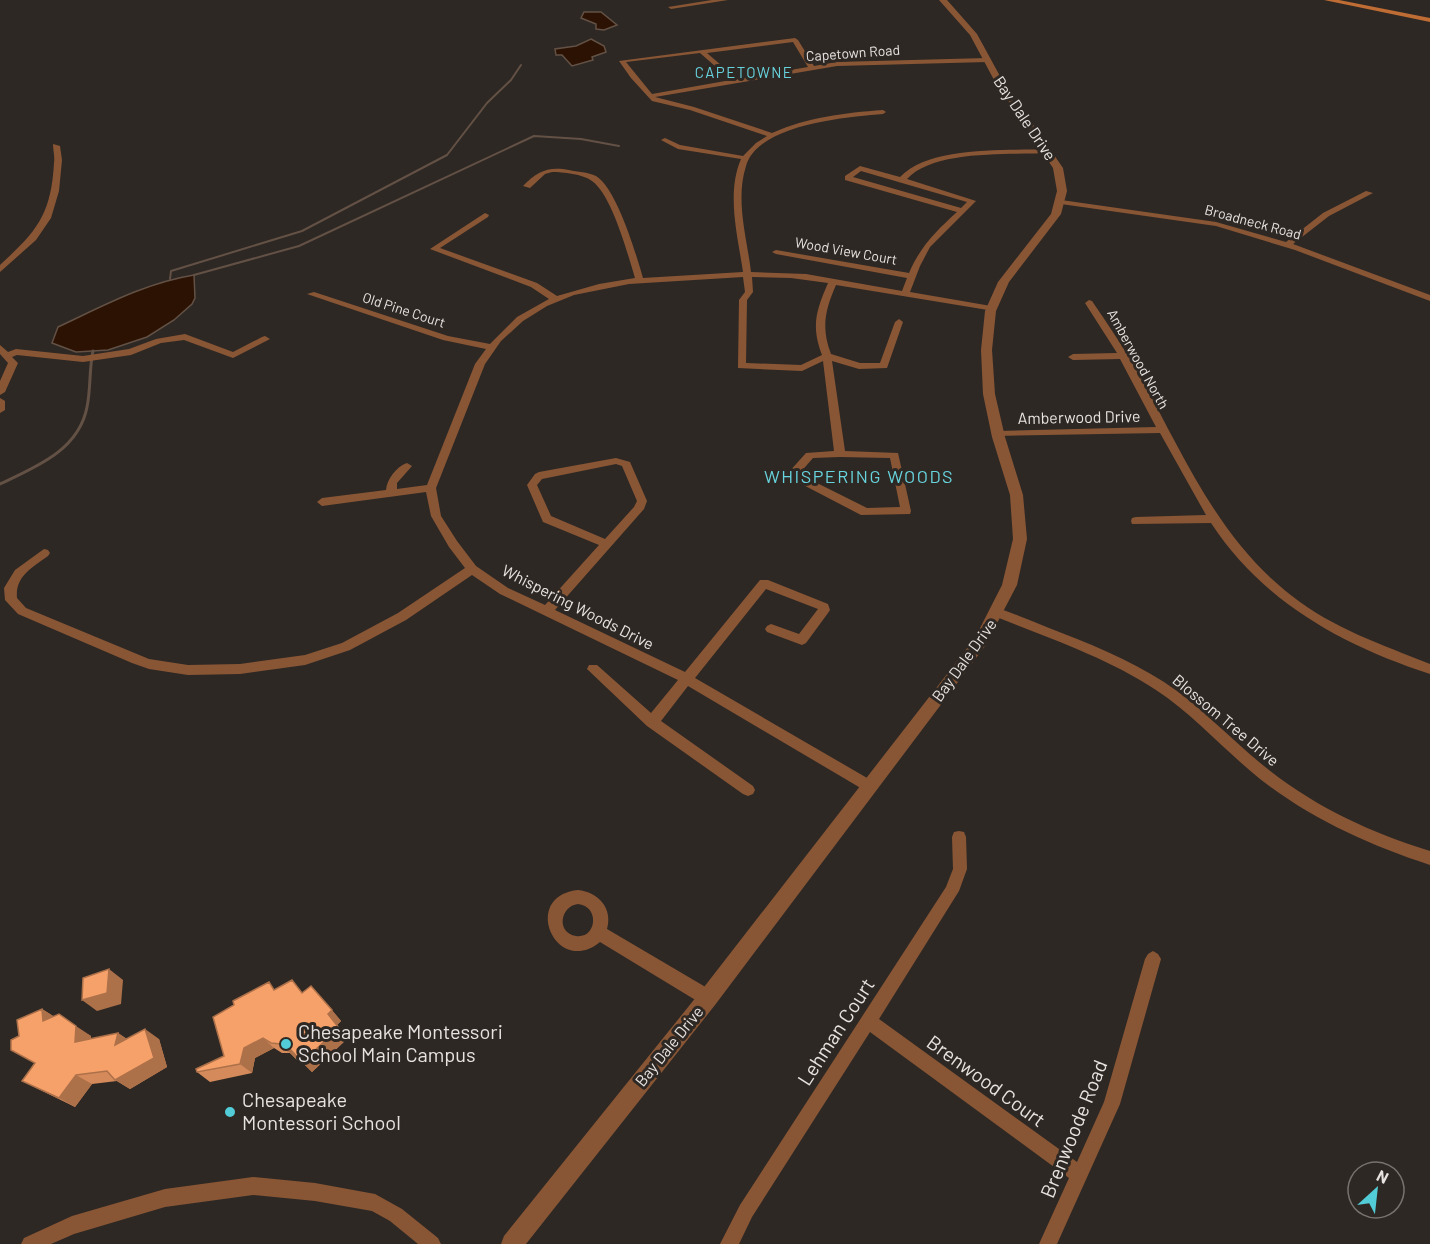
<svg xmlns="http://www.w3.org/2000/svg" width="1430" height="1244" font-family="Barlow,sans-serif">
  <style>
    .water { fill: #2b1202; stroke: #635145; stroke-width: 1.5 }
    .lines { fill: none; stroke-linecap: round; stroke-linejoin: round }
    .stream-far1 { stroke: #635145; stroke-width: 2 }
    .stream { stroke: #635145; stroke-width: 3 }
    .minor { fill: #895635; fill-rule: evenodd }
    .tertiary { fill: #895635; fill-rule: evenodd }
    .secondary { fill: #bf6d34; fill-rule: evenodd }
    .wall { fill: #d48a5b }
    .shaded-wall { fill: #ad714a }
    .building { fill: #f7a16a; stroke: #ad714a; stroke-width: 1.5 }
    .poi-dot { fill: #52ccd6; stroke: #2e2824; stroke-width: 2 }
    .labels { text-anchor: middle; stroke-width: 6; stroke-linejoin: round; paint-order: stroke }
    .far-street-label { font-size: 14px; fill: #e7e3e1; stroke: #2e2824 }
    .far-neighbourhood-label { font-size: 15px; letter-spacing: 1.5px; fill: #67d3dd; stroke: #2e2824 }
    .street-label { font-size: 16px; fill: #e7e3e1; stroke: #2e2824 }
    .neighbourhood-label { font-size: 18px; letter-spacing: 1.5px; fill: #67d3dd; stroke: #2e2824 }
    .near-poi-label { font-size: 20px; fill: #e7e3e1; stroke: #2e2824; text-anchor: start }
    .near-street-label { font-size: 20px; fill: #e7e3e1; stroke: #2e2824 }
  </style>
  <rect width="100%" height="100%" fill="#2e2824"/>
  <g class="water">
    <path d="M584,12H601L617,25L604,30L596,29V24L581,18Z"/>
    <path d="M591,39L604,46L606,52L592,57L593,60L572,66L562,55H556L555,49L576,46Z"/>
    <path d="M194,275L195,298L192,304L174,320L147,337L108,350L76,352L52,343L58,327C103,306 145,283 194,275Z"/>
  </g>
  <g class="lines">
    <g class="stream-far1">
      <path d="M194,275L299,246L534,136L581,139L619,146"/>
      <path d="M170,279L171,271L302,231L447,155L487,103L511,80L521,65"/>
    </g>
    <path class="stream" d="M0,484C36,467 79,450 87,407C91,388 89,369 93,351"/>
    <g class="minor">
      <path d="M712,0H728L671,9L668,7Z"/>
      <path d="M795,38L798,40L814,66L837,62L987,58L990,60L987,62L837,66L655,97L694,107L772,133C808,117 844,113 883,110L886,112L883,114C847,117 758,124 746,166C735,200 747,238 751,272L806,274L902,291L907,278L776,254L772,252L776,250L909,273C920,247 936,231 957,212L845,180V176L860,166L900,177C930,145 1007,151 1049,149L1053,151L1049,153C1010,155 934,149 907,179L976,201L930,247L920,266L910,292L991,306L995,309L994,311L836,285C825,310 821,328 831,354L860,363H880L895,322L899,319L903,322L887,368L859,369L832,361L845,451L898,453L911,511L910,514L861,515L788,477L787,475L788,473L806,453L834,451L823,361L802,371L738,368L739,300L745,292L743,277L629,284L574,295L547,306L523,321L501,341L485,364L436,488L441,516L457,541L476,566L508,588L545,605L599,545L543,522L527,485L535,474L539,472L616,458L630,462L647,501L644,509L555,610L685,672L760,580H768L828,604L830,610L828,613L806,643L802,645L767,632L765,629L767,626L771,624L799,634L818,609L766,589L695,678L874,782L876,786L874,790L869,792L864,790L688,686L661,721L753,786L755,790L753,794L748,796L743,794L647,726L587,669L589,665H597L651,713L678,680L500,594L472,575L406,620L350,650L305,665L240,674L188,675L149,669L132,663L18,614L5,600L4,588L15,570L44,549L48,550L50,553L48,556C32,568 15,576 17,598L26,608L149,659L188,665L240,664L305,655L342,643L398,613L465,568L449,547L431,516L426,492L322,506L317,502L322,498L386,490C387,479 396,467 407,463L412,466L397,483V489L427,485L475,364L486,349L443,340L307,294L314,292L448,336L490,344L517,317L549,299L531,287L430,249L485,213L489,215L488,217L440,248L537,283L557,296L599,284L635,278C628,255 612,195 592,181C583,174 563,172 552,172L545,174L530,188L523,186C537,171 549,166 569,170C577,172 588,172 596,176C617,189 636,254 643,278L743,272C738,237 726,194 741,159L678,149L661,140L665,138L680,145L743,156L756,143L767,136L690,110L652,101L631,78L619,61ZM793,42L808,67L737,79L707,53ZM700,53L731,80L652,94L626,62ZM861,171L967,202L961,208L853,177ZM752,277L791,278L828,283C816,311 811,326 822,355L801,365L746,363L747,300L753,292ZM840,457L890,458L900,507L867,508L799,474L813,458ZM616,464L622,466L637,501L634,507L605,539L551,516L537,485L542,479Z"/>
      <path d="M53,144L60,146L62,160L59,191L51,218L36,240L0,272V265C37,231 51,215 54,163C55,157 53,150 53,144Z"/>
      <path d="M1366,191L1373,193L1329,216L1293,244L1430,295V301L1295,250L1216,226L1061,204L1057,202L1061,200L1216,222L1286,242L1323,213Z"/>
      <path d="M1089,300L1092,301C1109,326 1126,351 1141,378C1184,456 1219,540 1292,596C1332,628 1383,645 1430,664V674C1342,645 1263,602 1211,523L1132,524L1131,521L1132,518L1136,517L1206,515L1160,433L994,436L993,434L998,431L1156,427L1120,359L1073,360L1068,357L1073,354L1117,353L1085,303Z"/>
      <path d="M185,334L233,352L262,337L265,336L270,339L233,358L184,340L161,343L131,355L83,362L17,355L12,357L18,363L5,392L0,395V381L8,363L0,354V345L8,352L16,349L83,356L129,349L156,339Z"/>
      <path d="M0,398L5,401V410L0,413Z"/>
      <path d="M998,608C1015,614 1032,621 1049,628C1088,643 1128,659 1164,682C1202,707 1233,742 1269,770C1317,808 1372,833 1430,851V865C1369,845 1311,819 1260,779C1224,750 1194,715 1156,690C1106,657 1048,638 994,616L992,613L994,610Z"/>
      <path d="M959,831L964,832L966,837L967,869L959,891L879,1019L1077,1162L1104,1102L1145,959L1148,954L1153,951L1158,954L1161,959L1120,1104L1057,1244H1039L1069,1178L870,1032L752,1217L739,1244H720L740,1205L946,887L953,869L952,837L954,832Z"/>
      <path d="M578,890C598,892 613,908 607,929L714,992L716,998L714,1004L708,1006L702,1004L600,942C556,978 520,896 578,890ZM578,904C600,906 597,939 576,936C556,933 560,906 578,904Z"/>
      <path d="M253,1177L315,1183L375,1194L402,1209L438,1238L441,1244H418L390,1221L372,1211L315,1201L253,1195L165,1207L74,1234L51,1244H21L24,1238L72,1216L165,1189Z"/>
    </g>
    <path class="tertiary" d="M939,0H947L977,34L1001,78L1063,168L1067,191L1061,214L1009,282L996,311L992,350L995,394L1005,437L1023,495L1027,539L1017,585L985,646L715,1005L526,1244H501L504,1236L701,991L975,638L1002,585L1013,539L1010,495L992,437L983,394L981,350L985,311L998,282L1051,214L1057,191L1053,168L993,78L970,35Z"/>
    <path class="secondary" d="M1324,0H1339L1430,18V22Z"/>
  </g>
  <g class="wall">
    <path d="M311,986L341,1021L337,1025L348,1038L312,1072L300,1060L298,1061L290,1053H282L274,1048L255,1058L252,1073L210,1082L197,1072L224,1056L276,989L303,992Z"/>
    <path d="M42,1009L53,1016L91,1036V1039L118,1033L127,1039H159L167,1067L130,1089L117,1081L92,1084L75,1107L22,1081L35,1063L11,1050L19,1036Z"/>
  </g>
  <g class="shaded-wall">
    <path d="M109,969L123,980L121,1004L97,1011L82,1000Z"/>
    <path d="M42,1009L58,1019L43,1021Z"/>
    <path d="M332,1010L341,1021L337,1025L348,1038L312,1072L302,1062L328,1014Z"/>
    <path d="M76,1026L91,1036L90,1052L75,1042Z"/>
    <path d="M145,1029L159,1039L167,1067L130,1089L115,1080Z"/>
    <path d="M118,1033L132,1043L115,1045Z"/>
    <path d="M263,1038L274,1048L255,1058L252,1073L240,1064L244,1048Z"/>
    <path d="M290,1049L301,1059L298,1061L288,1051Z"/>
    <path d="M76,1075L92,1084L75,1107L59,1098Z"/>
  </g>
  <g class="building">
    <path d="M109,969L107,993L82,1000L83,978Z"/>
    <path d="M292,980L302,993L311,986L332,1010L328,1014L339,1028L302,1062L290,1049L288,1051L281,1044L271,1043L263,1038L244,1048L240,1064L197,1072L196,1069L224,1056L213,1017L234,1005L233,1001L269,982L274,990Z"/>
    <path d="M42,1009L43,1021L59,1014L76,1026L75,1042L118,1033L115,1045L145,1029L154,1058L115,1080L107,1071L76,1075L59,1098L22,1081L35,1063L11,1050V1040L19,1036L17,1020Z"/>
  </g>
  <g class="poi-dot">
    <circle cx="286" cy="1044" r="6"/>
    <circle cx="230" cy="1112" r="6"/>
  </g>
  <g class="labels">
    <g class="far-street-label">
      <text transform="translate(853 53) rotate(-4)" y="5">Capetown Road</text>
      <text transform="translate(1253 222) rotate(15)" y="5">Broadneck Road</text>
      <text transform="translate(846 251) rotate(10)" y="5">Wood View Court</text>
      <text transform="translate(404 310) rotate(18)" y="5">Old Pine Court</text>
      <text transform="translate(1138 359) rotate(61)" y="5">Amberwood North</text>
    </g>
    <g class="far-neighbourhood-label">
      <text x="744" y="78">CAPETOWNE</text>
    </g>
    <g class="street-label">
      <text transform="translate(1025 118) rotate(56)" y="6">Bay Dale Drive</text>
      <text transform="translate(1079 417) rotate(-1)" y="6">Amberwood Drive</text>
      <text transform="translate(578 607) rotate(27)" y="6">Whispering Woods Drive</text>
      <text transform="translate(964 660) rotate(-54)" y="6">Bay Dale Drive</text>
      <text transform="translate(1226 720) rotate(40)" y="6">Blossom Tree Drive</text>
      <text transform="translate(669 1046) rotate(-51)" y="6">Bay Dale Drive</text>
    </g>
    <g class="neighbourhood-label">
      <text x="859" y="483">WHISPERING WOODS</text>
    </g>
    <g class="near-poi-label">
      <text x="298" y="1039">Chesapeake Montessori<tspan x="298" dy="23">School Main Campus</tspan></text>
      <text x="242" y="1107">Chesapeake<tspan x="242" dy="23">Montessori School</tspan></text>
    </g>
    <g class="near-street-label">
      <text transform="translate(836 1032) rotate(-57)" y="7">Lehman Court</text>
      <text transform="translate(986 1081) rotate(36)" y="7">Brenwood Court</text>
      <text transform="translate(1074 1129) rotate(-68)" y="7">Brenwoode Road</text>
    </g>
  </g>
  <g transform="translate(1376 1190) rotate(27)"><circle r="28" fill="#2e2824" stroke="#787370" stroke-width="1.5"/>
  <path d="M0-4.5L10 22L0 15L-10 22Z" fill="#52ccd6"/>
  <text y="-9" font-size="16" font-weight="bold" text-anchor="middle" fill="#e7e3e1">N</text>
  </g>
</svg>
